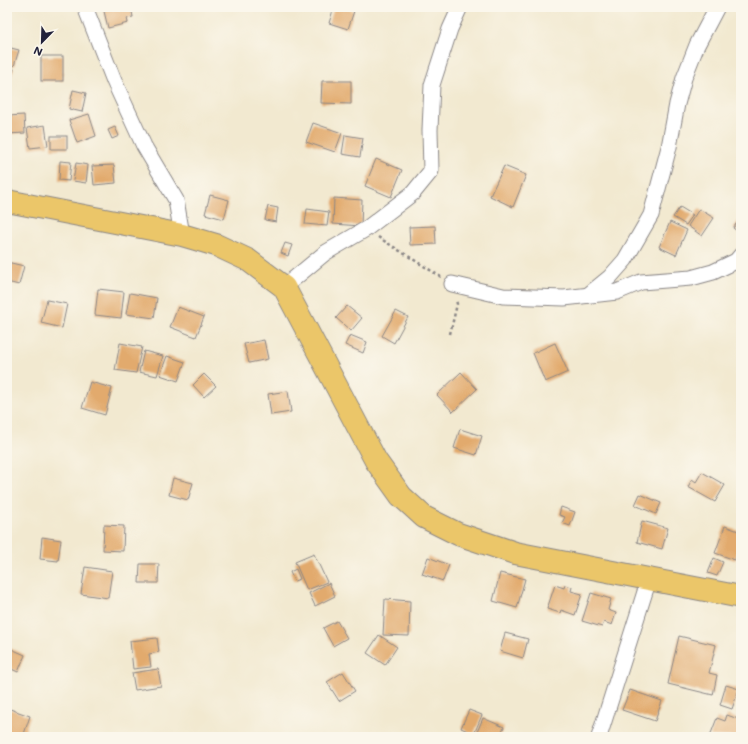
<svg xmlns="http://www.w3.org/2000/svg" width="748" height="744" font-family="Mali,sans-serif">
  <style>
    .building { fill: #e2aa6d }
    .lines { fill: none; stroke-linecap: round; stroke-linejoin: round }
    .street-casing { stroke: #8a8686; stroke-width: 17 }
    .primary-casing { stroke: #8a8686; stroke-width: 24 }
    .path { stroke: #8a8686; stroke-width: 2.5; stroke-dasharray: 3 3; stroke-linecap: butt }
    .street { stroke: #fff; stroke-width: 15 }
    .primary { stroke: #ebc669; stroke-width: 22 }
  </style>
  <rect width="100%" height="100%" fill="#fbf7ec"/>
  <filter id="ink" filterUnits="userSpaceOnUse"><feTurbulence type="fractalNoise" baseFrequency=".025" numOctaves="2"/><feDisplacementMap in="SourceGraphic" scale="8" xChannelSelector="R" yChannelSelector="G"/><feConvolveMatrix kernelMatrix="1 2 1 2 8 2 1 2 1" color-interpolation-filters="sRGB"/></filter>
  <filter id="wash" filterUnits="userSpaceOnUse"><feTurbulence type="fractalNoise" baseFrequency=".012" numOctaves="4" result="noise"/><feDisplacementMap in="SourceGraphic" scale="16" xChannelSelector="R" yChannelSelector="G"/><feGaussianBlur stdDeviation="0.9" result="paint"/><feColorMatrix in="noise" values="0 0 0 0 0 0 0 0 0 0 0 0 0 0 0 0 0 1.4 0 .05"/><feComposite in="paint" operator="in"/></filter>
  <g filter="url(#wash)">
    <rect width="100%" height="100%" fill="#f2e9d0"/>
    <g id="blocks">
      <g class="building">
        <path d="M103,7H131L133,17L127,18L128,23L108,28Z"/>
        <path d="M334,7H342L354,11L348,29L329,23Z"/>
        <path d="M7,47L19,50L14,66L7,64Z"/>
        <rect x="41" y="56" width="22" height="25"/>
        <path d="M7,66L14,69L7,86Z"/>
        <path d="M322,81H351V104L321,103Z"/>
        <path d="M73,90L86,93L82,112L69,109Z"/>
        <path d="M89,114L96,136L77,143L69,120Z"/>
        <path d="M24,115L25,133L7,134V116Z"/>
        <path d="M313,123L342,133L335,152L306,142Z"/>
        <path d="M45,125L48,146L30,148L27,128Z"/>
        <path d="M115,127L119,136L112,139L108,130Z"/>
        <path d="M345,135L363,138L360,157L342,154Z"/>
        <rect x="51" y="136" width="16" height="13"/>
        <path d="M376,159L402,170L391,197L365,186Z"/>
        <path d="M60,161L71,162L69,181L59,180Z"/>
        <path d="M76,163L88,165L86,183L73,181Z"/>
        <path d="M114,165L116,183L94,185L92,166Z"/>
        <path d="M504,166L526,175L513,207L490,196Z"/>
        <path d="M210,195L229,200L224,219L205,214Z"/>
        <path d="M334,198L362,200L361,226L333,224Z"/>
        <path d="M268,206L278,208L276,222L265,220Z"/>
        <path d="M680,207L693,215L686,225L673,217Z"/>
        <path d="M307,209L329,212L327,226L305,224Z"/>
        <path d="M699,209L714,218L702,236L688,226Z"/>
        <path d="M741,218V234L733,228Z"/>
        <path d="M670,222L687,230L676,255L659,247Z"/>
        <path d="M435,226L436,244L410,245L409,227Z"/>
        <path d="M285,243L292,245L288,256L281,253Z"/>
        <path d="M7,262L24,266L19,285L7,282Z"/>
        <path d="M98,289L124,292L121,318L95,315Z"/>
        <path d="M130,293L157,298L154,318L126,314Z"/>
        <path d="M47,300L67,304L62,328L41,323Z"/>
        <path d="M347,306L362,318L351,331L336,318Z"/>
        <path d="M178,307L204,317L196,337L170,327Z"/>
        <path d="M396,311L408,317L394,343L382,336Z"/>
        <path d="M350,335L367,342L363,353L345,345Z"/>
        <path d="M264,340L268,359L249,363L244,344Z"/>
        <path d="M120,343L142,347L136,373L115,370Z"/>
        <path d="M555,343L568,372L545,382L533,353Z"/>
        <path d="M144,351L163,356L157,376L139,372Z"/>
        <path d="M167,356L185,362L178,381L160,375Z"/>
        <path d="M461,372L477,389L453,412L437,395Z"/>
        <path d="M204,374L216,386L204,397L193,385Z"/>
        <path d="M90,382L112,388L105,415L82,408Z"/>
        <path d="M288,391L291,412L271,415L268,394Z"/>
        <path d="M460,429L482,436L476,455L454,448Z"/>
        <path d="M702,472L725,485L715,502L688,487L692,479L696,482Z"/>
        <path d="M173,478L193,483L188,500L169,495Z"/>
        <path d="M640,494L661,503L656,514L635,505Z"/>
        <path d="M561,507L575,512L570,526L562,523L565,517L559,515Z"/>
        <path d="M642,521L668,528L662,549L637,542Z"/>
        <path d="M104,525L124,526L123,551L103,550Z"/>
        <path d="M725,526L741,532V543L735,560L715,553Z"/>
        <path d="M42,537L61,540L58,561L40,559Z"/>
        <path d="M314,554L327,582L307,590L295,562Z"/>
        <path d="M428,557L449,565L443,581L422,574Z"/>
        <path d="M714,558L723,562L717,576L708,573Z"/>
        <path d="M140,564H159L158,583H139Z"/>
        <path d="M85,567L112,571L108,598L81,594Z"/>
        <path d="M296,569L300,579L294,581L290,572Z"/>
        <path d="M500,573L525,579L517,608L493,601Z"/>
        <path d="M329,583L335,596L315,606L309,593Z"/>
        <path d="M555,585L564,588L565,585L572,587L571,591L582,594L575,615L561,610L560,613L547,609Z"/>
        <path d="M591,593L611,599L608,610L616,613L612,625L604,622L602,627L582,621Z"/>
        <path d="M385,599L410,601L409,636L383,635Z"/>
        <path d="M337,621L347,638L333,646L323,628Z"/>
        <path d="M505,633L528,639L523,658L500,651Z"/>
        <path d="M379,635L397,647L385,665L367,653Z"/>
        <path d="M679,636L716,645L709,673L717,675L713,695L668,684Z"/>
        <path d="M157,638L159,652L149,654L151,667L133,669L130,641Z"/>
        <path d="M7,647L25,655L18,672L7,667Z"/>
        <path d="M741,649V665H740L738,650Z"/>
        <path d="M158,669L161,686L135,690L132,673Z"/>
        <path d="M343,672L355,691L339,701L327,682Z"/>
        <path d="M726,685L739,689L732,709L720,705Z"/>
        <path d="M630,690L662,701L655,721L622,710Z"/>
        <path d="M10,709L30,716L23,737H13L7,735V717Z"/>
        <path d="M469,710L482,715L474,734L461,728Z"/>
        <path d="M727,715L741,720V737L710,736L717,718L725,721Z"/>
        <path d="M483,718L504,727L499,737H475Z"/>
      </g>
    </g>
  </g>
  <g filter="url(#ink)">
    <use href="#blocks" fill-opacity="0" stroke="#8a8686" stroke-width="1"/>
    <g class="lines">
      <g class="street-casing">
        <g id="street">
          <path d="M85,7L114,81L144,146L176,200L182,235"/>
          <path d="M452,284L503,296L564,298L617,292L641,282L691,278L713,272L736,261L741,255"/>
          <path d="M284,287L325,253L366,229L413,193L431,171L430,130L432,85L450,29L460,7"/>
          <path d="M588,295L610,277L625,260L651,215L669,147L677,104L684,78L697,45L717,7"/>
          <path d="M599,737L649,579"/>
        </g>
      </g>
      <g class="primary-casing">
        <path id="primary" d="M7,201L182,235L216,245L248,260L284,287L376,461L401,496L424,517L458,534L515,553L741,597"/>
      </g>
      <g class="path">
        <path d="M378,237L441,277"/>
        <path d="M450,334L457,304L456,300"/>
      </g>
      <use href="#street" class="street"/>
      <use href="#primary" class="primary"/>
    </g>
  </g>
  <rect width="748" height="744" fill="none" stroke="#fbf7ec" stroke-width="24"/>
  <g transform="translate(42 42) rotate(203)" stroke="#fbf7ec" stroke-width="3" paint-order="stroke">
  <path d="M0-3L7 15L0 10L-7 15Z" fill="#22223b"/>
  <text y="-6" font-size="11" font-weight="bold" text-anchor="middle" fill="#22223b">N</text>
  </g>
</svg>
